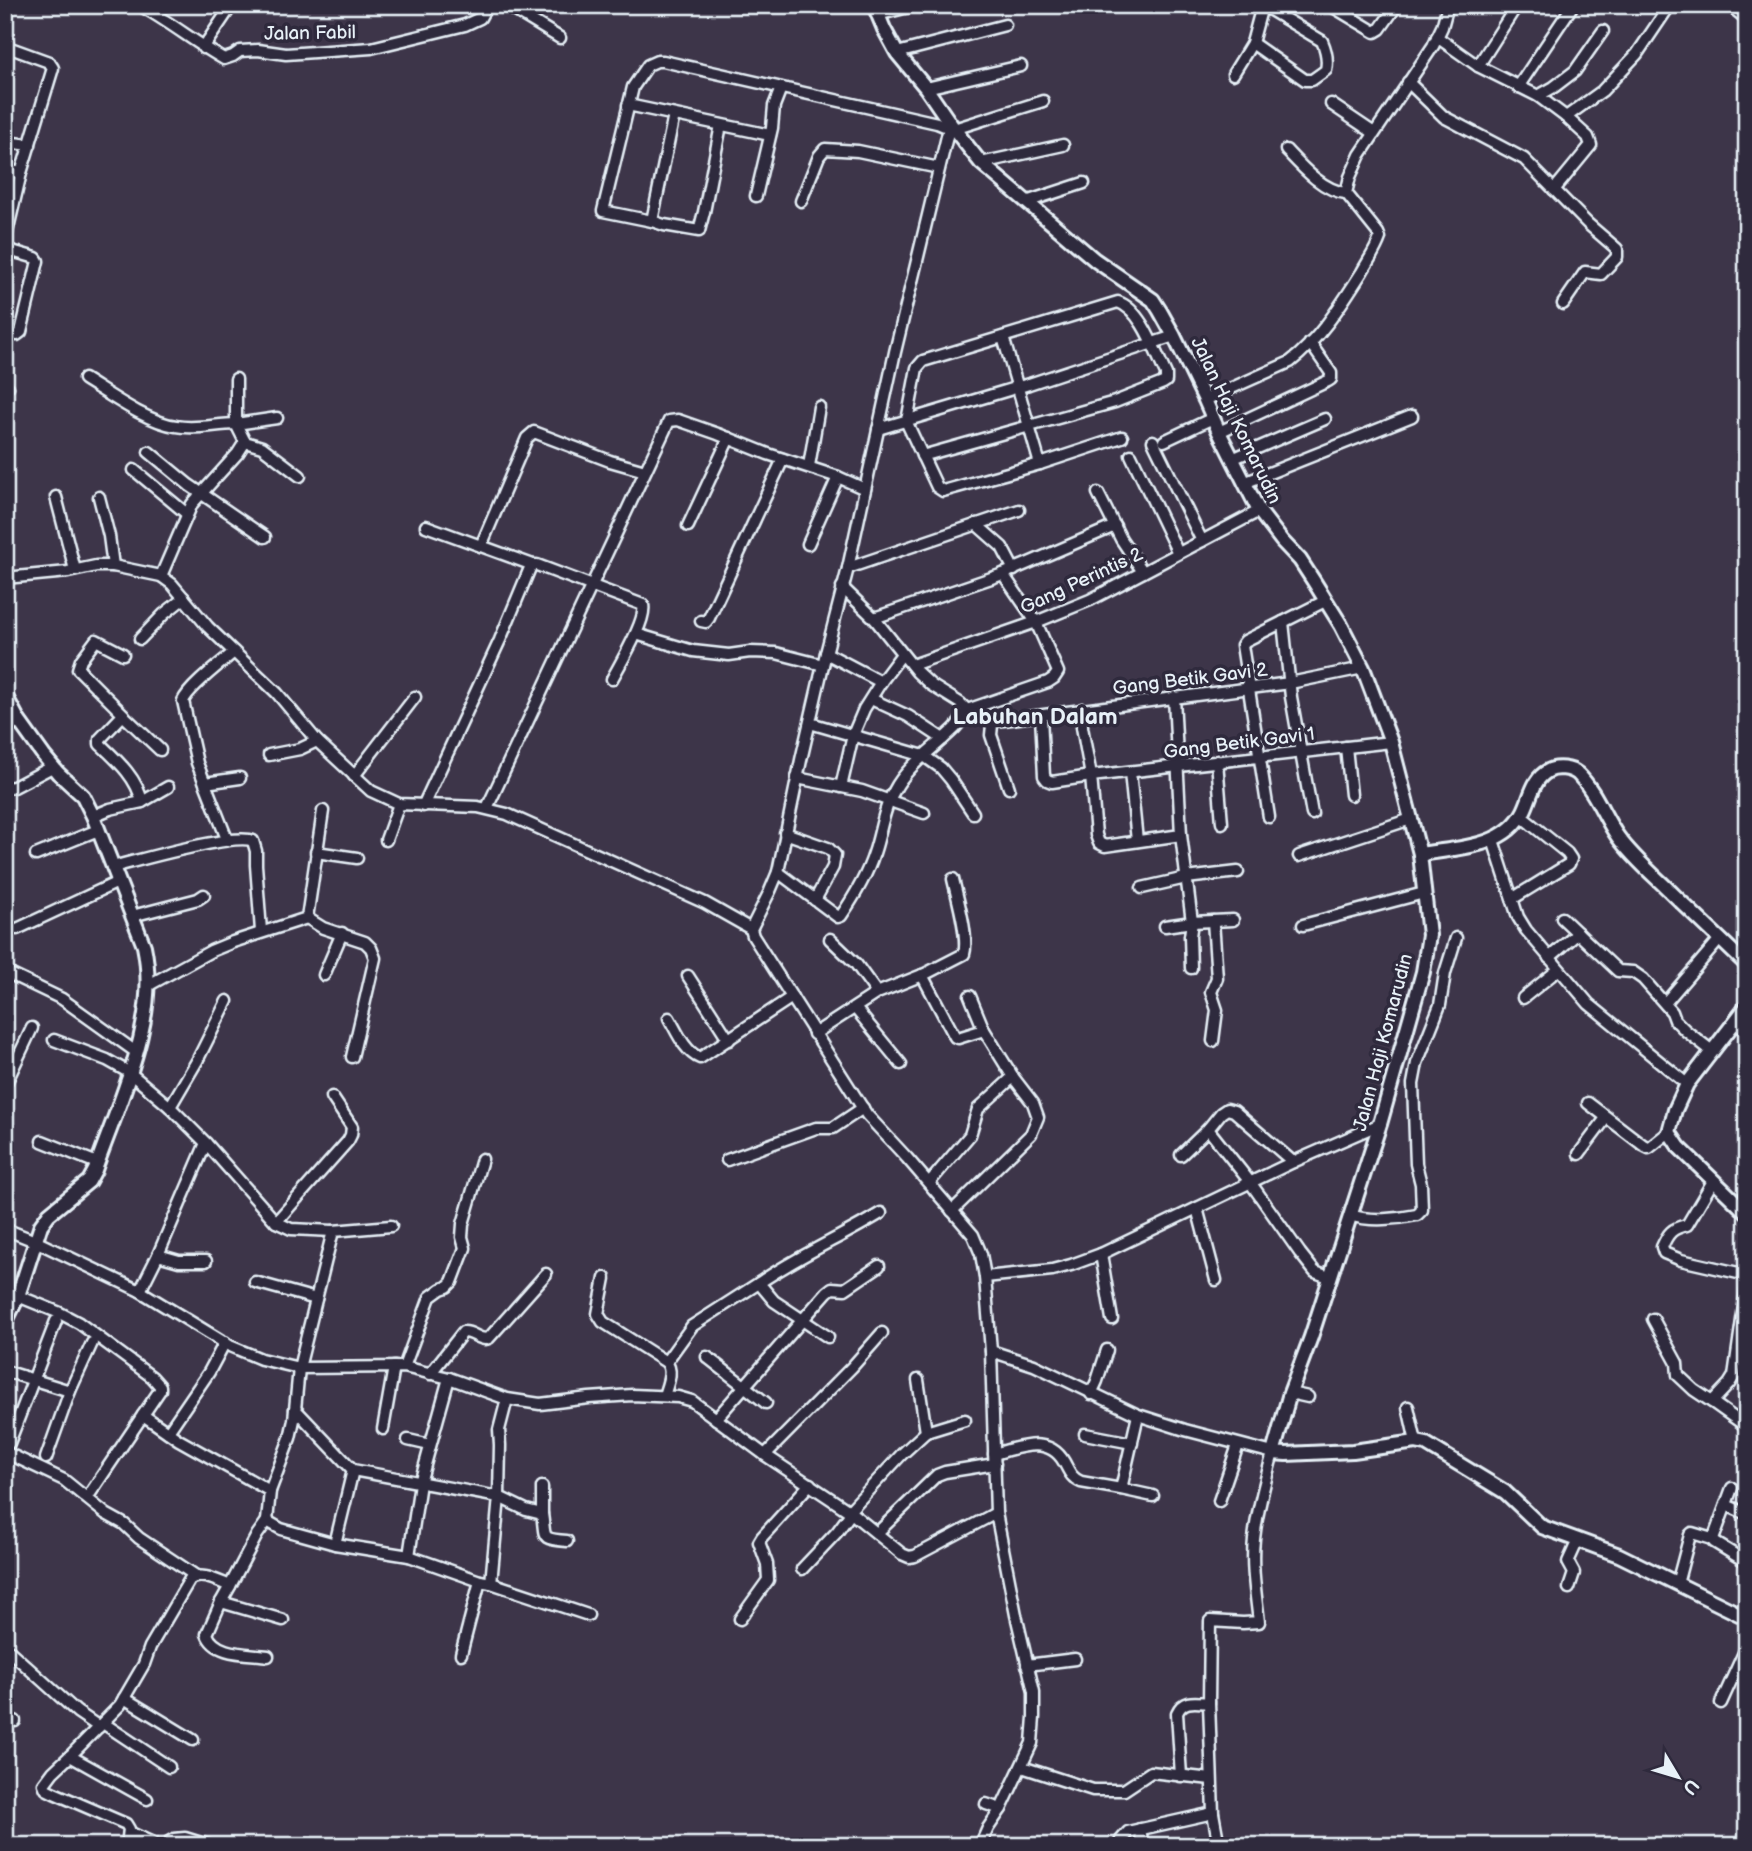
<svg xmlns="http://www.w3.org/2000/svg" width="1752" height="1851" font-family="'Balsamiq Sans',sans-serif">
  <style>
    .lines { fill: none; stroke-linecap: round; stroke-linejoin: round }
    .minor-casing { stroke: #e8f1f8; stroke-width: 15 }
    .tertiary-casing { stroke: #e8f1f8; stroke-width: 18 }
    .minor { stroke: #2f2a3d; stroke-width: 10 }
    .tertiary { stroke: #2f2a3d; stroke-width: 12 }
    .labels { text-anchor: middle; stroke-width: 7; stroke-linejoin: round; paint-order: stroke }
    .street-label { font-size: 19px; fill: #e8f1f8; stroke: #2f2a3d }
    .quarter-label { font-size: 23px; font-weight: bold; fill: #e8f1f8; stroke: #2f2a3d }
  </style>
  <rect width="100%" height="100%" fill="#3d3549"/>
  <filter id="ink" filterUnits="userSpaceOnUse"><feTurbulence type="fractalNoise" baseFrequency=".0143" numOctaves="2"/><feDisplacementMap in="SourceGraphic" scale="14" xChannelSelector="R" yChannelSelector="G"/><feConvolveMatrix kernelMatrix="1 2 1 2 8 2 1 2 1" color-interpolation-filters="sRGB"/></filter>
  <g filter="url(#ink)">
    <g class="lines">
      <g class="minor-casing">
        <g id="minor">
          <path d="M139,5C169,21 195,43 224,59L233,56L240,51L258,50L286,54L371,48L465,25L480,18L487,5"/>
          <path d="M506,5L560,38"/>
          <path d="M1330,5L1375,32L1380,29L1397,5"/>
          <path d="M1729,5L1747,19"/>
          <path d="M877,15L916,5"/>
          <path d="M1437,37L1478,66L1538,96L1566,117L1602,91L1637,54L1670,5"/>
          <path d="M1252,43L1305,80H1312L1326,70C1328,61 1326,50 1322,41L1262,5"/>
          <path d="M5,46L49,62L53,68L21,173L5,241"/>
          <path d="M203,48L232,5"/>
          <path d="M897,53L1005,25"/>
          <path d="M1478,66L1517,5"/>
          <path d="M1233,74L1252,43L1262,6"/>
          <path d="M1408,82L1444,117L1524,159L1588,224L1617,249V257L1601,274L1585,272L1563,304"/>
          <path d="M1518,87L1573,5"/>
          <path d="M926,88L1021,66"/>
          <path d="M1538,96L1554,87L1575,71L1603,31"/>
          <path d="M1331,104L1374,133"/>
          <path d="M628,105L770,135"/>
          <path d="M674,115L652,221L664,225L699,231L704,212L721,125"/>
          <path d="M5,142L30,145"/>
          <path d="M1286,150C1302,167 1323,191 1346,193"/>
          <path d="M981,163L1063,145"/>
          <path d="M5,170L21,173"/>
          <path d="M1554,190L1591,145L1588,137L1566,117"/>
          <path d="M756,196L772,128L774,106L781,88"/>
          <path d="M801,201L819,156L825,149L858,151L939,168"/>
          <path d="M1026,202L1084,183"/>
          <path d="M652,221L603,211L633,87L648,65L657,61H663L937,123L949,128"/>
          <path d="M5,249L36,258L38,261L21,332L17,335L5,332"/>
          <path d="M1003,337L1040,464"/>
          <path d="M84,379C110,395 147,422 176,426C196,430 216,424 236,424L245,442L238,453L192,504L161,576"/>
          <path d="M236,379V424L277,418"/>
          <path d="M5,386L8,387"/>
          <path d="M1205,400L1290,362C1320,339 1342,303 1362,272C1368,261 1376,250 1380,238L1378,233L1346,193L1350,177L1360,155L1433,46L1442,27L1448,5"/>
          <path d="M906,421L937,487L943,491L1040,464L1122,437"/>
          <path d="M907,421L917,368L923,361L1118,302C1142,310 1155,352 1166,374V381L1163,383L1115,402L922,456"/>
          <path d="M878,429L1029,384L1174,336"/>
          <path d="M1219,432L1328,381L1331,379V373L1310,343"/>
          <path d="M1153,441L1202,541"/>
          <path d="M1164,441L1213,418"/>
          <path d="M245,442L262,447L300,476"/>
          <path d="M149,452L189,485L265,537"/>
          <path d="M1131,455L1178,553"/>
          <path d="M1232,459L1325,419"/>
          <path d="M809,466L819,407"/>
          <path d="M134,470L187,514"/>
          <path d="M1244,483L1412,416"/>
          <path d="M1098,493L1121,539L1143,572"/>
          <path d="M56,497L75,570"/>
          <path d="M99,497L109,536L113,566"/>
          <path d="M976,524L1002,547L1014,570"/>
          <path d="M426,526L533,565"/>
          <path d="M688,526L729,438"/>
          <path d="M808,544L838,477"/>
          <path d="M481,546L527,438L534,432L610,461L645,471"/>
          <path d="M848,568L1019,510"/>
          <path d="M5,578L68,572L96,566H113L161,576L172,584L208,627L277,693L317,741L371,791L399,804L478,807L507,814L705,903L751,929"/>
          <path d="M842,587L874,618L917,672L931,685L960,703L967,710"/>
          <path d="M874,618L1003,574L1115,526"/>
          <path d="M701,621L706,622L709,618L783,459"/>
          <path d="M1283,622L1291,697L1312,814"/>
          <path d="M636,634L693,651L729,655L750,652L776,653L823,665"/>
          <path d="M140,639L164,614L184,598"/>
          <path d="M826,653L881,682L864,709L853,735L841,787"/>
          <path d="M123,654L96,640L81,660L78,669L124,715"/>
          <path d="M912,665L1036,622L1090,600L1259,511"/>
          <path d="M881,682L902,654"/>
          <path d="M1174,697L1181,835L1192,922L1233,920"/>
          <path d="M871,699L908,716L943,739"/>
          <path d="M1082,709V727L1091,776L1096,835L1099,843L1105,846L1181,835"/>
          <path d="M1041,716L1044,776L1047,780L1052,782L1091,776L1391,742"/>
          <path d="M810,723L924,756L941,768L951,780L973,813"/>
          <path d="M5,727L19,721"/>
          <path d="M1346,747L1351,795"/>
          <path d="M269,755L300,749L317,741"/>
          <path d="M1217,761L1222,823"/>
          <path d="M1130,772L1137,841"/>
          <path d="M354,776L415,697"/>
          <path d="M797,778L862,791L924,813"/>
          <path d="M205,783L240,778"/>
          <path d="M5,788L14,787L52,767"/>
          <path d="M1009,788L991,735L992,725L996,721L1290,683L1363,668"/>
          <path d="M142,802C137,778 118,761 100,744V739L123,715L160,750"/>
          <path d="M423,806L500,640L530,568L533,565H537L643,605C647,620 620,664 612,679"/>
          <path d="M487,808L669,421L678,420L718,434L768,454L838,477L865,489"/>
          <path d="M93,816L110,809L142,802L168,787"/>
          <path d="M1269,817L1242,645L1245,641L1325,601"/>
          <path d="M785,833L828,848L835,855L833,867L815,900"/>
          <path d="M227,839L197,763L183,701C189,687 221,663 234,652"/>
          <path d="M386,840L399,804"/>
          <path d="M1493,840L1518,917L1526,930L1589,1004L1687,1084"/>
          <path d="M316,852L357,858"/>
          <path d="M36,855L98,830"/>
          <path d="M1299,856L1411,819"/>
          <path d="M112,867C137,861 236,832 253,841L256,851V865L261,931"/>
          <path d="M778,872L838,917L841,916C854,897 867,875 874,853C881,833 883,809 894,791C908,764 934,749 955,728L960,722L967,710L1048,682L1054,678L1058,672L1036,622L1003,574"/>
          <path d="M1142,888L1186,878L1238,872"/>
          <path d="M1512,899L1569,864L1571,859L1567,853L1521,816"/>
          <path d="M132,916L198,899L204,895"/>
          <path d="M307,918L323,928L365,942L371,948L375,958L352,1057"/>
          <path d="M1562,918L1618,971L1633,972L1643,979L1672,1012L1675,1020L1686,1031L1712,1051"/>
          <path d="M1213,921L1217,978L1211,992L1217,1010L1213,1041"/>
          <path d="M1303,925L1424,893"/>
          <path d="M1165,926L1192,922L1190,936L1191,968"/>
          <path d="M17,929L118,882"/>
          <path d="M830,939L856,964L877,993"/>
          <path d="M1549,958L1578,933"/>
          <path d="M5,973L12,975L62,999L136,1052"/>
          <path d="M324,975L342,933"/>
          <path d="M922,975L955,1037L958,1038L984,1030"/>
          <path d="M688,976L729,1040"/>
          <path d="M149,985L211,951L233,942L307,918L323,811"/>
          <path d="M1523,998L1558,970"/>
          <path d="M1665,1003L1720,939"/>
          <path d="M855,1008L901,1064"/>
          <path d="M669,1018C677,1032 685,1052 700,1058L792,997"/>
          <path d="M1735,1021L1747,1033"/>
          <path d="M814,1034L877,993L925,974L964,954C969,937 957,897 953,879"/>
          <path d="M54,1040L107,1060L130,1073L170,1107L206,1143L276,1222L291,1229L333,1231L299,1368L294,1420L290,1438L270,1491L267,1521L281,1529L335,1544L409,1556L480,1581L491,1583L588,1615"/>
          <path d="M5,1085L32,1028"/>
          <path d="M1588,1103L1643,1145L1649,1148L1669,1132"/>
          <path d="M170,1107L197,1061L227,1001"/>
          <path d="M1208,1129L1250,1182L1300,1253L1315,1272L1329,1277"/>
          <path d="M42,1141L97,1163"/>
          <path d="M1579,1154L1606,1118"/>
          <path d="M1181,1155L1208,1129L1221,1113L1227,1109L1234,1111L1293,1162"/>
          <path d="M727,1160L816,1128H833L863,1108"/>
          <path d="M1713,1181L1687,1225C1672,1228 1668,1233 1662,1247L1664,1253L1681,1260L1747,1275"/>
          <path d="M929,1183L970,1135L978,1109L1013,1077"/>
          <path d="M1197,1208L1216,1280"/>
          <path d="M952,1211L1031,1134L1038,1117L1033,1103L1013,1077L984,1030L970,996"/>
          <path d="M1351,1215C1369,1222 1398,1219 1417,1215L1422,1210L1421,1184L1416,1164L1413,1084L1417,1063L1440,1005L1445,973L1456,938"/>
          <path d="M276,1222L348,1141L351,1135L352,1127L332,1097"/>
          <path d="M5,1229L35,1241L140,1291L230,1346L261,1359L299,1368L404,1367L449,1378L507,1399L540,1404L589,1398L632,1395L678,1397L692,1401L765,1455L849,1511L902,1554L909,1557L915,1556L996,1513"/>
          <path d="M333,1231L391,1226"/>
          <path d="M1101,1254L1112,1319"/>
          <path d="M158,1255L179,1261H206"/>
          <path d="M985,1277L1052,1270L1071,1265L1101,1254L1293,1162L1380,1124"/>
          <path d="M605,1278L598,1314L603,1322L666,1362C674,1371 667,1385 664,1396"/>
          <path d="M255,1282L316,1299"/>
          <path d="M1747,1285L1734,1376L1729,1384L1712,1402L1747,1427"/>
          <path d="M140,1291L158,1255L206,1143"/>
          <path d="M18,1296L60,1313L79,1323L152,1377L160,1386V1390L143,1415L179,1440L270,1491"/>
          <path d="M1653,1319L1677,1363L1678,1375L1694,1390L1712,1402"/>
          <path d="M828,1337L774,1301L759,1283C796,1257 842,1237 881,1213"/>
          <path d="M991,1351L1034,1365L1138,1415L1185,1430L1273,1453C1265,1481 1257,1510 1254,1539C1251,1566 1256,1595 1259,1622L1243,1623L1210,1621L1209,1703L1213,1813L1128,1832L1121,1840L1118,1846"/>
          <path d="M707,1357L766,1403"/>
          <path d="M666,1362L692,1326L759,1283"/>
          <path d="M404,1367L430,1297L441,1289L447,1287L452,1282L465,1248L462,1237L463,1224L482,1159"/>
          <path d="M5,1371L70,1391L46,1458"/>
          <path d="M430,1374L463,1332C473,1331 480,1342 489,1338L546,1274"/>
          <path d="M70,1391L92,1343"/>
          <path d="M1290,1393L1308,1397"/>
          <path d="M1091,1394L1097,1381L1107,1350"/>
          <path d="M1408,1407L1416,1442"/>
          <path d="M295,1409L353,1470L499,1497L526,1510L542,1514C546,1537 539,1539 567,1541"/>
          <path d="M1138,1415L1121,1489L1153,1496"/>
          <path d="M716,1419L827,1292L832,1288L845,1289L879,1266"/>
          <path d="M383,1429L394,1367"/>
          <path d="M168,1432L209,1372L225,1342"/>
          <path d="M926,1432L965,1420"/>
          <path d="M1085,1434L1132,1443"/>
          <path d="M408,1440L430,1445"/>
          <path d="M9,1443L56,1321"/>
          <path d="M5,1452L64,1480L106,1514L124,1524L139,1538L196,1576"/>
          <path d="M994,1454C1019,1447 1049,1435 1064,1462C1069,1471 1071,1478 1081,1482L1121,1489"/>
          <path d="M765,1455L852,1367L882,1333"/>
          <path d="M87,1498L143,1415"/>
          <path d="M1219,1501L1238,1445"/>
          <path d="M1726,1505L1747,1514"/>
          <path d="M849,1511L902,1454L926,1432L918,1380"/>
          <path d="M542,1514V1487"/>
          <path d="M877,1533L937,1475L945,1472L995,1464"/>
          <path d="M1712,1539L1714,1542L1745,1561"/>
          <path d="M335,1544L353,1470"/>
          <path d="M409,1556L420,1483L449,1378"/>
          <path d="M802,1569L837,1532L851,1513"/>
          <path d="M491,1583L499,1497L500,1445L499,1430L507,1399"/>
          <path d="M1677,1584L1690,1535L1692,1533L1712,1539L1714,1537L1732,1488"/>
          <path d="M230,1586L221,1602L207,1634C215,1656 248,1653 268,1656"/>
          <path d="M1569,1588L1574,1573L1568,1562L1578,1540"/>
          <path d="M221,1602L283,1620"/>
          <path d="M740,1619L768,1580L767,1564L759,1542L762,1537L810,1484"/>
          <path d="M5,1647L77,1712L99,1727"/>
          <path d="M461,1654L480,1581"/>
          <path d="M1027,1665L1075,1659"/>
          <path d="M124,1698L193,1740"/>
          <path d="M1721,1703L1747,1646"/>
          <path d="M5,1719L15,1721"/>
          <path d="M103,1723L169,1767"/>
          <path d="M70,1756L147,1799"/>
          <path d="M1022,1767L1093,1790H1124L1151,1772L1211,1779"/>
          <path d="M1181,1776L1177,1713C1183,1699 1195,1702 1209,1703"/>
          <path d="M986,1804L1001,1809"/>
          <path d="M1213,1813L1219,1846"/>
          <path d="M1140,1829L1143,1846"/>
          <path d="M129,1832L155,1844H165L174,1839L185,1838L211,1846"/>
          <path d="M127,1846L129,1829L126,1824L54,1793L46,1789L44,1784L53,1772L70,1756L120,1705L144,1664L150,1647L190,1579C203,1572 217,1581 230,1586L257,1535L267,1521"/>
          <path d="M980,1846L988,1828L1001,1809L1032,1743L1034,1717V1692L1016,1615L996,1513L991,1351L985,1277L981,1254L973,1235L907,1158L867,1115L753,936L751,929L770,891L778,872L801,760L823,665L848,568L895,352L949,128L954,129L1043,101"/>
        </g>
      </g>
      <g class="tertiary-casing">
        <g id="tertiary">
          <path d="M874,5L884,29L897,53L926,88L954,129L981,163L1095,260L1153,300L1160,311L1174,336L1205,400L1219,432L1259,511L1282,541L1300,560L1313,580L1341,625L1363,668L1391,742L1420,854L1429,935L1423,972L1380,1124L1311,1337L1290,1393L1273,1453L1286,1454L1353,1451L1416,1442L1426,1444L1505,1492L1542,1527L1619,1555L1747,1618"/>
          <path d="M5,695L19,721L44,756L58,773L83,796L93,816L144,946C160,1020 119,1101 95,1170L89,1181L49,1214L41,1225L18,1296L5,1323"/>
          <path d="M1420,854C1457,848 1505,848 1524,811C1531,797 1533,779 1548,771C1556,766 1571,768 1578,774C1596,792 1604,817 1618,837C1634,859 1655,876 1674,895C1698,918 1722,941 1747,965"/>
          <path d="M1747,1006L1687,1084L1675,1110L1669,1132L1679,1147L1747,1213"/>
        </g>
      </g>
      <use href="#minor" class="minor"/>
      <use href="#tertiary" class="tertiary"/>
    </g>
  </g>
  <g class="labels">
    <g class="street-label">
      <text transform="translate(310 32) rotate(-1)" y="7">Jalan Fabil</text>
      <text transform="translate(1237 420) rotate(64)" y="7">Jalan Haji Komarudin</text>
      <text transform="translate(1081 580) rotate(-25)" y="7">Gang Perintis 2</text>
      <text transform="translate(1190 678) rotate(-7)" y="7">Gang Betik Gavi 2</text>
      <text transform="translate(1239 742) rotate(-7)" y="7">Gang Betik Gavi 1</text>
      <text transform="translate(1382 1042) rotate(-75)" y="7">Jalan Haji Komarudin</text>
    </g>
    <g class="quarter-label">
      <text x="1035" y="724">Labuhan Dalam</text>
    </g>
  </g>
  <rect width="1752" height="1851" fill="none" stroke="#2f2a3d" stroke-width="28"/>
  <rect x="14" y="14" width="1724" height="1823" fill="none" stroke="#e8f1f8" stroke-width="2.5" filter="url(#ink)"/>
  <g transform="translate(1678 1777) rotate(128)" stroke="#2f2a3d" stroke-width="5" paint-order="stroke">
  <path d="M0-5L12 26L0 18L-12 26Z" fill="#e8f1f8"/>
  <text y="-10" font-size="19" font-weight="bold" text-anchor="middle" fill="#e8f1f8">U</text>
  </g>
</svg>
